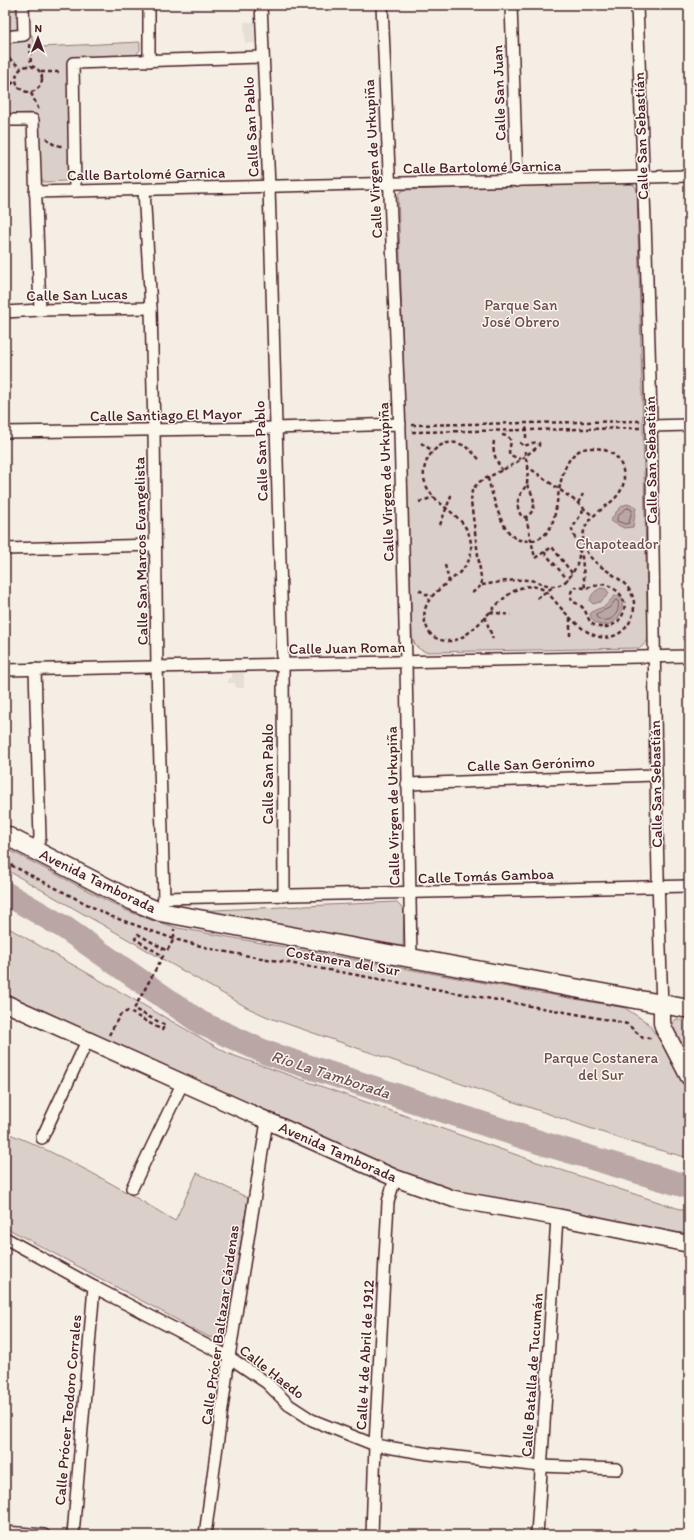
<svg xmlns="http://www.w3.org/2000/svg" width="694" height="1540" font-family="Itim,sans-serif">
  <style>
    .built { fill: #e7dfd6 }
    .green { fill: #dbd0c9; stroke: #92787a }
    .water { fill: #baa7a5; stroke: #8d7174 }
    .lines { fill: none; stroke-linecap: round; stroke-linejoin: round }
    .shore { stroke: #77555c; stroke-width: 1 }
    .river { stroke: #baa7a5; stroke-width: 24 }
    .street-casing { stroke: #4a1f2b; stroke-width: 14 }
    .secondary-casing { stroke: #4a1f2b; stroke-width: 19 }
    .primary-casing { stroke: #4a1f2b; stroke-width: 21 }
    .path { stroke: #4a1f2b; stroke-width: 2.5; stroke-dasharray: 4 3; stroke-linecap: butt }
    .street { stroke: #fbf7ec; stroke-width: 11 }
    .secondary { stroke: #fbf7ec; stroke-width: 16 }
    .primary { stroke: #fbf7ec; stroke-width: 18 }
    .path-bridge { stroke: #4a1f2b; stroke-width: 2.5; stroke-dasharray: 4 3; stroke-linecap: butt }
    .labels { text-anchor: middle; stroke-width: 3; stroke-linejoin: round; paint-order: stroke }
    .street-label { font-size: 15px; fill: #4a1f2b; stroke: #fbf7ec }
    .park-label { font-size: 15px; fill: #6e4b52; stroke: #fbf7ec }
    .water-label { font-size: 16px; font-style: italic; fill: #714f56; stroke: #fbf7ec }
  </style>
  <rect width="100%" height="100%" fill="#f4eee4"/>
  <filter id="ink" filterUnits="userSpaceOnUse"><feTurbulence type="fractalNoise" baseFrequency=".025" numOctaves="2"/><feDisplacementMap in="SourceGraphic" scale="8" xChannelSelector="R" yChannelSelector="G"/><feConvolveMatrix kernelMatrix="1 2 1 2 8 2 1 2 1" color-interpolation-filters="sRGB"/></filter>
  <g filter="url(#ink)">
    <g class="built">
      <path d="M244,22H254L255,43H245Z"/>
      <path d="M232,673H244V688H236L235,683H228V678H232Z"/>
    </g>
    <g class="green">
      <path d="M5,5H20L21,30L5,33Z"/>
      <path d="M29,35H32C32,42 35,44 41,47L140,42V50L136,55L73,57L67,60L70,175L66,181L44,182L40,179L37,117L31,113L5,114V42L24,41L26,40Z"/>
      <path d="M631,183L634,185L637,190L648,639L646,643L640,648L426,652C417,649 414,645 412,636L398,194L403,190Z"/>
      <path d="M5,848L125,910L151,920L178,928L625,1008L648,1023L663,1046L684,1081L689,1094V1158L633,1143L270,1018L248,1008L5,869Z"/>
      <path d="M396,902L404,910L403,946L192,911Z"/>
      <path d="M5,926L229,1054L534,1161L689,1212V1232L680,1233L456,1192L394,1170L5,994Z"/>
      <path d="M675,1019L689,1021V1060L672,1027Z"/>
      <path d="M5,1132C63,1155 121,1188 175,1221L197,1173L248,1198L228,1325C223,1335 222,1339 209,1337L5,1227Z"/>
    </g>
    <g class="water">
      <path d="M627,504L636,507L633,527L624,528L610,521C615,514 619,506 627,504Z"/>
      <path d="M601,588L606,589L609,593L608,595L600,602L593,604L590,601C591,594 595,591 601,588Z"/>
      <path d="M618,595L622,598C626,629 593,632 590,614C594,609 600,609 605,606C610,602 612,596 618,595Z"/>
    </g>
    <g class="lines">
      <g class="shore">
        <path d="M628,508L632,510L629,523L625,524L617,521V518C620,514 623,509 628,508Z"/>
        <path d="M616,600L618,601C621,615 608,626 596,617V614L609,608Z"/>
      </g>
      <path class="river" d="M5,893L65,928L201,1023L267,1053L545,1144L689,1187"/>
      <g class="street-casing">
        <g id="street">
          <path d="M261,5L269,187L283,663L284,896"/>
          <path d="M382,5L400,432L406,662L411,959"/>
          <path d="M511,5L517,181"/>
          <path d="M637,5C642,144 648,283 651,422C655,616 654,810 662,1004"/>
          <path d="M5,37L24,35L23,5"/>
          <path d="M149,61V5"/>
          <path d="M5,120H33L40,310"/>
          <path d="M144,190L151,308L154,430L157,666L164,898L160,912"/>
          <path d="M75,191L73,63L263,57"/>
          <path d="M35,192L689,176"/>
          <path d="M5,312L40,310L151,308"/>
          <path d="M651,426L689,425"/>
          <path d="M5,432L275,428L400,424"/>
          <path d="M5,549L155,545"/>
          <path d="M5,670L689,656"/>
          <path d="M407,784L655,775"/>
          <path d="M35,851L40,838L35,669"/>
          <path d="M164,898L689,886"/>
          <path d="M42,1138L87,1041"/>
          <path d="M132,1188L182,1084"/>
          <path d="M5,1238L94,1287L229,1357L267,1383L289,1405L312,1420L375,1445L429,1454L541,1466L617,1469"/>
          <path d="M5,1532L44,1535"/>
          <path d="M73,1535L94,1287"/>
          <path d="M205,1535L229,1357L267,1121"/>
          <path d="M372,1535L375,1445L388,1202L395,1178"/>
          <path d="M537,1535L557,1217"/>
        </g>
      </g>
      <g class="secondary-casing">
        <g id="secondary">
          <path d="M5,1003L395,1178L454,1199L557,1217L689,1244"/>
          <path d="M662,1004V1023L664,1029L689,1077"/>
        </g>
      </g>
      <g class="primary-casing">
        <path id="primary" d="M5,835L131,900L160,912L689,1009"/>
      </g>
      <g class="path">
        <path d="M30,44L31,66"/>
        <path d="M5,53L7,57L21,68"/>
        <circle cx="29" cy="79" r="13"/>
        <path d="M41,72H62"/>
        <path d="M5,87L11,85L15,80"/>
        <path d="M31,93L39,110"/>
        <path d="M46,138L53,144L64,147"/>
        <path d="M412,425L640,421"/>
        <path d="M412,432L640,428"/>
        <path d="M502,435L508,436L511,441L509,452L510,455L520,459"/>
        <path d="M526,438V423"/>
        <path d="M494,441C492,453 496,460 502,470"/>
        <path d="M421,443L433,451"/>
        <path d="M525,451V455L528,467L574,500L593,516"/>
        <path d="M479,459C473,453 469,447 460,444C437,436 417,464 426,485C437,511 474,515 471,552C468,581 418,588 425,622C427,628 429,634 434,637C476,662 501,564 546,591C562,608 593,653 621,632C629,626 634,616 634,606C635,573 584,571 583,539C583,509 621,508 624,480C624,474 623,468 620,462C615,453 605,449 595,448C556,445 561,501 552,524C548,533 541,540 532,540C527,541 521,541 517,539C500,531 492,492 487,475"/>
        <path d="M527,484L528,468"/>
        <path d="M527,485C534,496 539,509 526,517H522C514,505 518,495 527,485Z"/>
        <path d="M419,502L434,497"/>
        <path d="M578,503L583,494"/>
        <path d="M440,525L452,493"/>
        <path d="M579,549L582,557L585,588L604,584C643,597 619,637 594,625C587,621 588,613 582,607C579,604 575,603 572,601C570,595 570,591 575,587L585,588"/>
        <path d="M544,552L568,580"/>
        <path d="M535,558L552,547L572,573"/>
        <path d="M445,565L449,581"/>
        <path d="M482,585C496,583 513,579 527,580C537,580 548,587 554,586C569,586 581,562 579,549C578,542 573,536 572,529L584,509"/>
        <path d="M419,590L431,597"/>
        <path d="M472,593L482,585L471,502L472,490L479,482L514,464L539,446V443L536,442L524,446L519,442"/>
        <path d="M537,598L553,587"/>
        <path d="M490,612L511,615"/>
        <path d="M485,617L493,639"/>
        <path d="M570,618V639"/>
        <path d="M5,862L110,916L174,939L216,950L615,1021L627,1024L643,1038H653"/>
        <path d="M109,1035L120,1015L128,1011L162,1030L165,1025L134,1009L163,956L135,939L138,934L167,951L174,939V929"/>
      </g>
      <use href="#street" class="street"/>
      <use href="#secondary" class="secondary"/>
      <use href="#primary" class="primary"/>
      <path class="path-bridge" d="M526,517L535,558"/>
    </g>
  </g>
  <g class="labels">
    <g class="street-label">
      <text transform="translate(499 93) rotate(-92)" y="5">Calle San Juan</text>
      <text transform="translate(251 127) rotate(-93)" y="5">Calle San Pablo</text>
      <text transform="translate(641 136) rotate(-92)" y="5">Calle San Sebastián</text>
      <text transform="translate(373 159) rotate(-93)" y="5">Calle Virgen de Urkupiña</text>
      <text transform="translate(482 167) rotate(-1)" y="5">Calle Bartolomé Garnica</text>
      <text transform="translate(146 174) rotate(-1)" y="5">Calle Bartolomé Garnica</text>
      <text transform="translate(77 295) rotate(-1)" y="5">Calle San Lucas</text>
      <text transform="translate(166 415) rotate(-1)" y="5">Calle Santiago El Mayor</text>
      <text transform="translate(261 451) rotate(-92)" y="5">Calle San Pablo</text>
      <text transform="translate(651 460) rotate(-91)" y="5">Calle San Sebastián</text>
      <text transform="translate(386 482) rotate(-92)" y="5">Calle Virgen de Urkupiña</text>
      <text transform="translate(141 551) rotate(-91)" y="5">Calle San Marcos Evangelista</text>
      <text transform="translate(347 648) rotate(-1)" y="5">Calle Juan Roman</text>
      <text transform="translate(531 764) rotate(-2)" y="5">Calle San Gerónimo</text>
      <text transform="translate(268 774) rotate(-90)" y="5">Calle San Pablo</text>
      <text transform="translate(656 784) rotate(-91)" y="5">Calle San Sebastián</text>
      <text transform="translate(393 806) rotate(-91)" y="5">Calle Virgen de Urkupiña</text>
      <text transform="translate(486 876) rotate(-2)" y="5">Calle Tomás Gamboa</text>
      <text transform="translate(98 881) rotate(26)" y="5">Avenida Tamborada</text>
      <text transform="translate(343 961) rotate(10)" y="5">Costanera del Sur</text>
      <text transform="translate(338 1152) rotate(24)" y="5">Avenida Tamborada</text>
      <text transform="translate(220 1325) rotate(-82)" y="5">Calle Prócer Baltazar Cárdenas</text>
      <text transform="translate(365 1355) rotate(-87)" y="5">Calle 4 de Abril de 1912</text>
      <text transform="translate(272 1372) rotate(38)" y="5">Calle Haedo</text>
      <text transform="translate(532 1375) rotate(-86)" y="5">Calle Batalla de Tucumán</text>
      <text transform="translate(68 1410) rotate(-85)" y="5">Calle Prócer Teodoro Corrales</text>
    </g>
    <g class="park-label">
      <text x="521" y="310">Parque San<tspan x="521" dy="17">José Obrero</tspan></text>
      <text x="617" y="549">Chapoteador</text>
      <text x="601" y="1063">Parque Costanera<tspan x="601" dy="17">del Sur</tspan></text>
    </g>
    <g class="water-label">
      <text transform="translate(331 1074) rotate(18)" y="6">Río La Tamborada</text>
    </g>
  </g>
  <rect width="694" height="1540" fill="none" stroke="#fbf7ec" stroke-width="20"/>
  <rect x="10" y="10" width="674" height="1520" fill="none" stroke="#4a1f2b" stroke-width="1.5" filter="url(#ink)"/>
  <g transform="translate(38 38) rotate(1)" stroke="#fbf7ec" stroke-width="3" paint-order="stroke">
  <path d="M0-3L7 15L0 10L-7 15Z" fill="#4a1f2b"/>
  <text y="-6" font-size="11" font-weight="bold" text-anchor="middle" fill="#4a1f2b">N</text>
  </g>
</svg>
